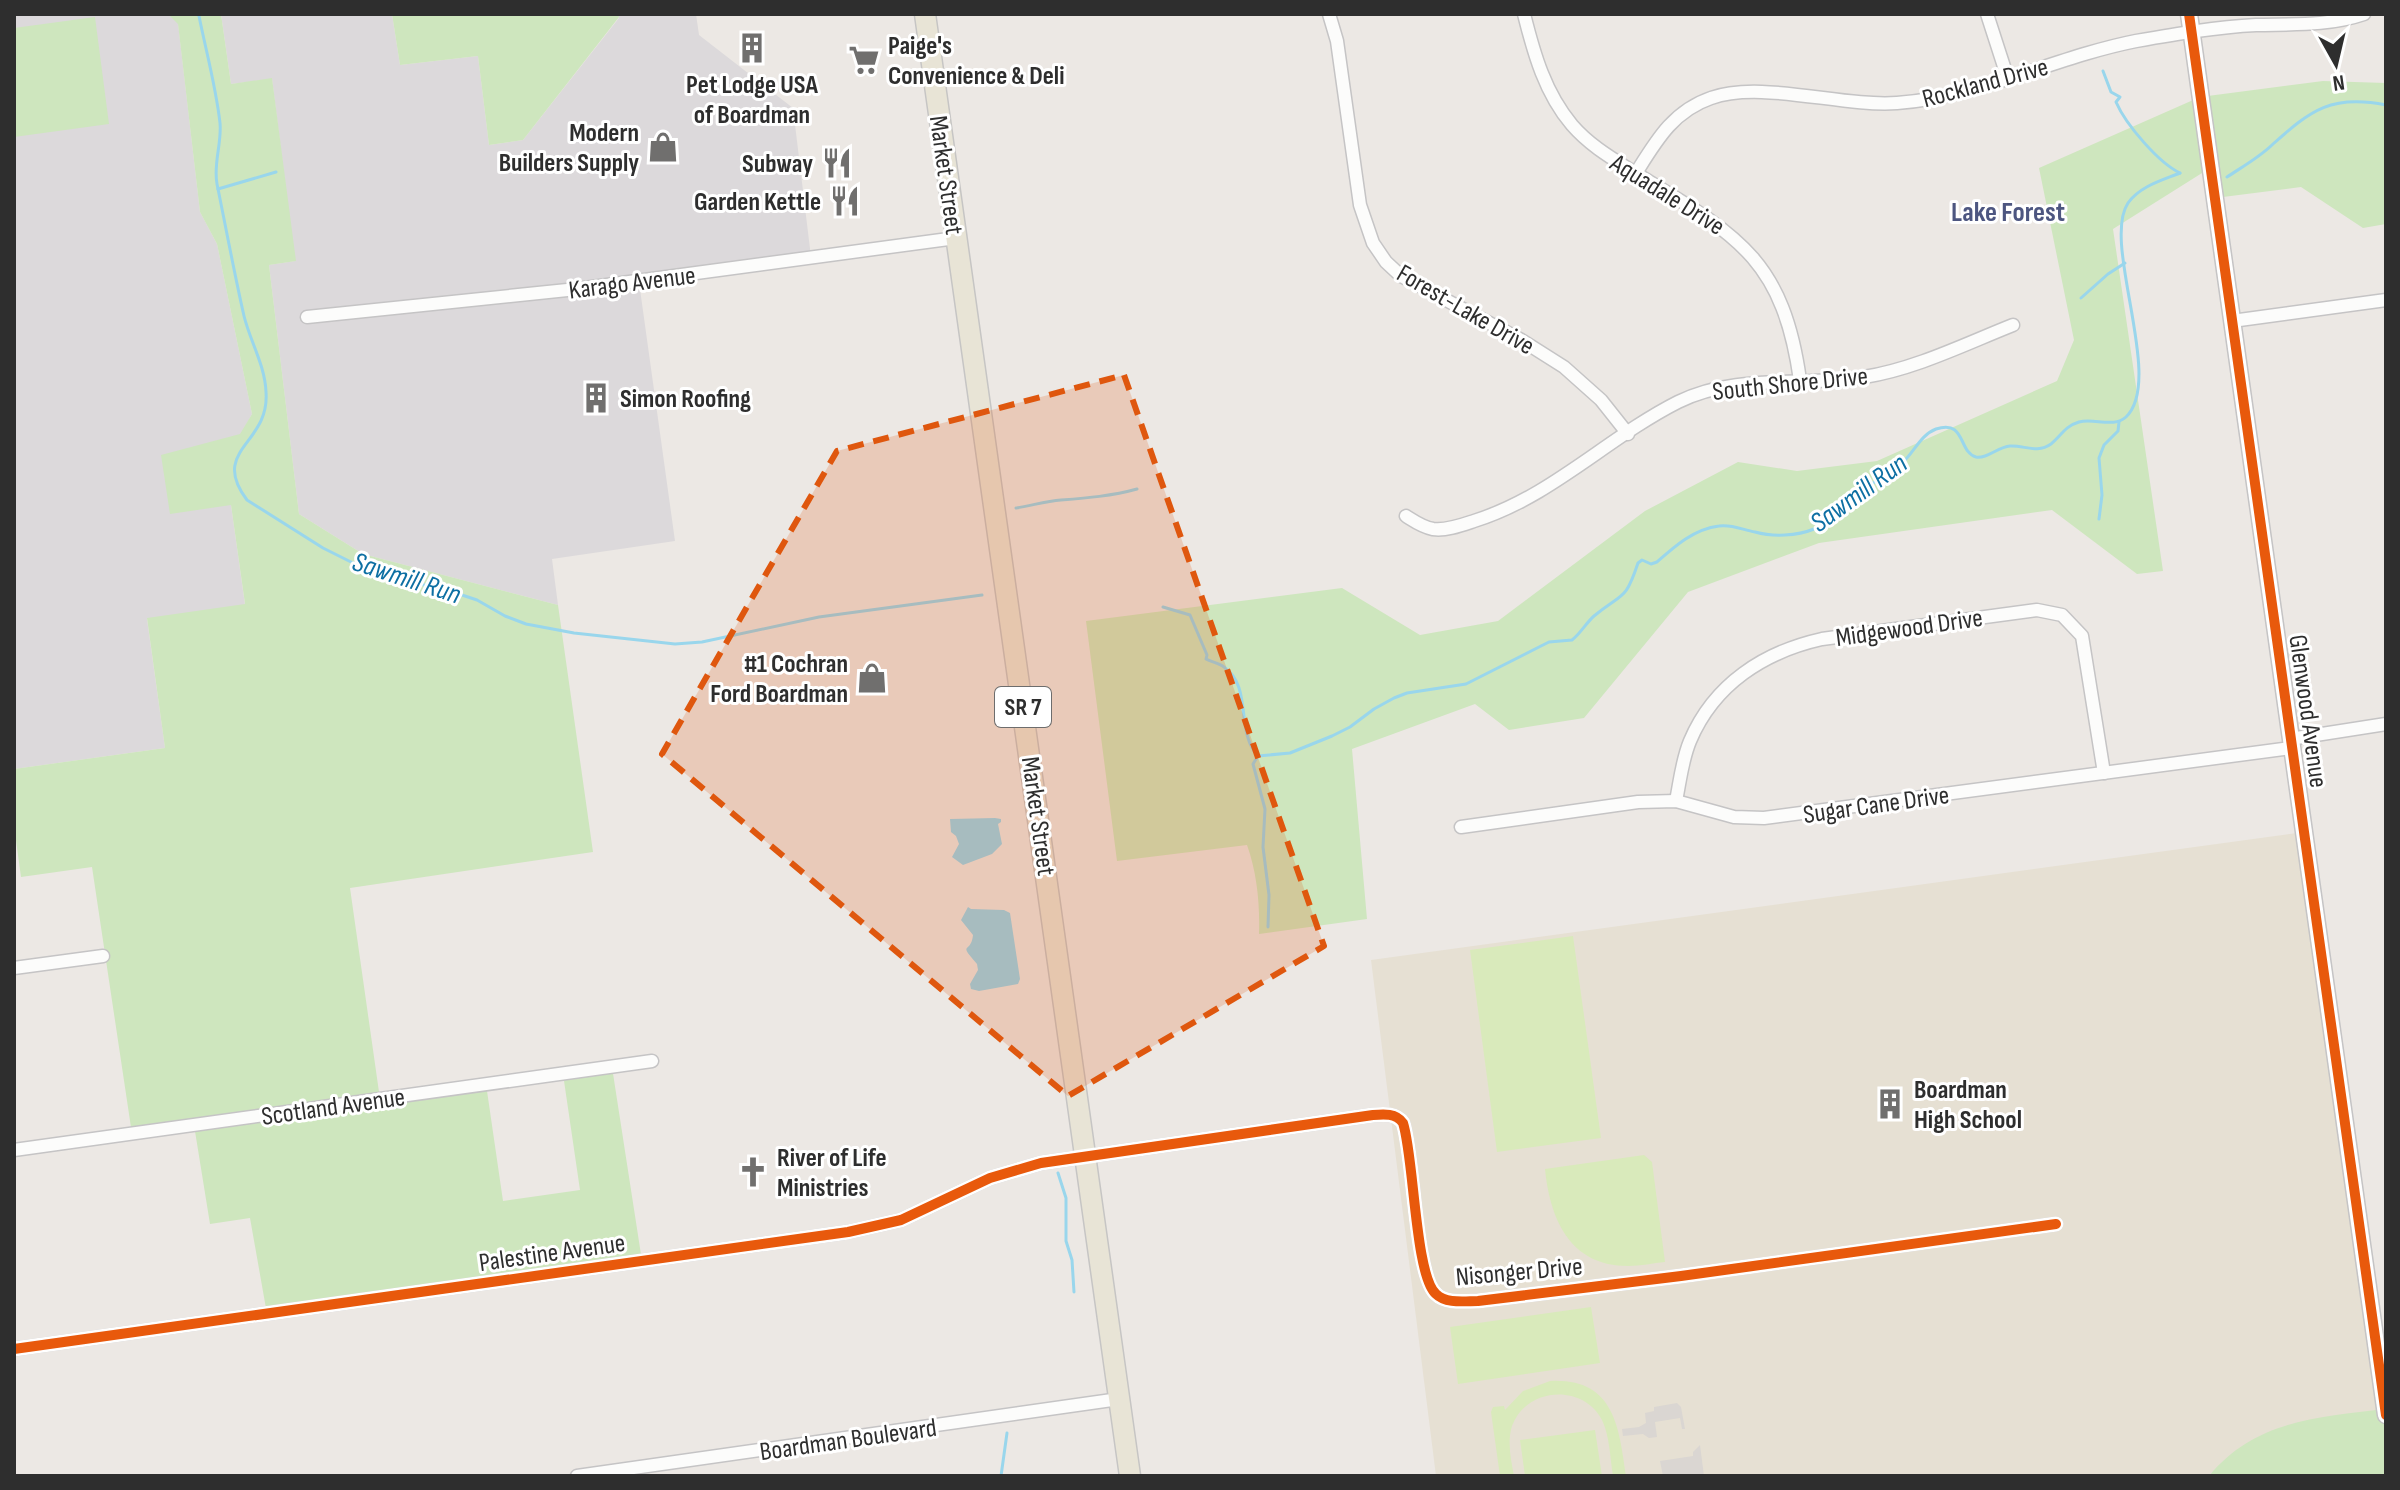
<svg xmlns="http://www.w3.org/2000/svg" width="2400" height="1490" font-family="'Sofia Sans Condensed',sans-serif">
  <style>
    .industrial { fill: #dcd9db }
    .education { fill: #e6e0d3 }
    .green { fill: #cee6be }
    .pitch { fill: #d9eabb }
    .plaza { fill: #dad6d2 }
    .water { fill: #99d6ec }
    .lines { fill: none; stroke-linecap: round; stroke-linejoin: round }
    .stream { stroke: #99d6ec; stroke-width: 3 }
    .minor-casing { stroke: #c5c4c5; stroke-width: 15 }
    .tertiary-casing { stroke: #c5c4c5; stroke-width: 19 }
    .primary-casing { stroke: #c6c5c4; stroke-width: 23 }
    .minor { stroke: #fcfcfb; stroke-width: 12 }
    .tertiary { stroke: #fcfcfb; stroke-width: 16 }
    .primary { stroke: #e8e4d6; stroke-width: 20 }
    .cycleway-casing { stroke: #fff; stroke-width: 15 }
    .cycleway { stroke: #e8590c; stroke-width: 10 }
    .marked { fill: #df570e; fill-opacity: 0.2; stroke: #df570e; stroke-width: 6; stroke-dasharray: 16 10; stroke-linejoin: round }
    .labels { text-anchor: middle; stroke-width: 6; stroke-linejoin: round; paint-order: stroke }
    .shield { fill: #fff; stroke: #6d6d6d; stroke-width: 2 }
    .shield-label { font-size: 24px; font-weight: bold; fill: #2e2e2e }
    .poi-label { font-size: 26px; font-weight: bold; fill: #2e2e2e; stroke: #fff; text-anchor: start }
    .street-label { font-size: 26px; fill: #2e2e2e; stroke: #fff }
    .neighbourhood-label { font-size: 28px; font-weight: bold; fill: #4d5680; stroke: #fff }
    .water-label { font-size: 28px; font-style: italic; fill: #0d6fa3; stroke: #fff }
  </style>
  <rect width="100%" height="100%" fill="#ece8e4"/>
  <g class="industrial">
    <path d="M14,14H168L178,23L200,212L217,244L252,414L241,434L231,505L245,605L147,619L165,748L14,769Z"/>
    <path d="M221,14H392L400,65L478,56L489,145L523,140L619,18L618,14H696L699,35L793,108L811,257L639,282L675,541L552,559L558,605L363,554L299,514L269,265L295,261L272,79L231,84Z"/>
  </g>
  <path class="education" d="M2304,832L2385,1409L2211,1473L2209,1476H1436L1371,960Z"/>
  <g class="green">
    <path d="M168,14H221L231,84L272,78L296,261L269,265L299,514L363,554L558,605L593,852L350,888L380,1099L486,1084L503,1201L580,1190L563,1074L612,1067L642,1261L267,1314L250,1218L210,1224L194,1125L132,1134L92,867L21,877L14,826V769L165,748L147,618L245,604L231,505L170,514L161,455L240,434L252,414L217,244L200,212L178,24Z"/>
    <path d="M392,14H618L619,17L523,140L489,145L478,56L400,65Z"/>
    <path d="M95,17L109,124L14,137V28Z"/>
    <path d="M2323,81L2386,83V224L2363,228L2301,187L2215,198L2210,168L2113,229L2163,571L2137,574L2052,510L1819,543L1688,592L1584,718L1509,730L1475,704L1352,749L1367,919L1259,934C1260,904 1257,873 1247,845L1117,861L1086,621L1342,588L1420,635L1498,621L1645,511L1738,462L1797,471L1877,461L2057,381L2074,340L2039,168L2200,97Z"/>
    <path d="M2385,1409L2386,1476H2209C2255,1420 2319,1417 2385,1409Z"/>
  </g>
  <g class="pitch">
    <path d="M1573,936L1601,1138L1497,1152L1470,950Z"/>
    <path d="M1644,1155L1652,1162L1665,1262C1653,1263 1641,1266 1628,1266C1570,1266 1550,1219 1545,1169Z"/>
    <path d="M1591,1307L1600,1363L1458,1384L1450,1327Z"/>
    <path d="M1550,1381C1614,1378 1619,1426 1626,1476H1613C1610,1458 1610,1437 1602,1420C1583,1383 1526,1387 1512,1426C1507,1442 1511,1460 1514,1476H1500L1491,1412L1493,1407L1504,1406L1505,1410L1523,1391Z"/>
    <path d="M1595,1430L1602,1476H1525L1520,1440Z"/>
  </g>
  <g class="plaza">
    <path d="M1677,1403L1681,1407L1685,1429H1682L1680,1418L1655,1422L1657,1437L1649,1438L1643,1434L1623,1436L1622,1429L1639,1427L1646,1423L1645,1413L1654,1411V1407Z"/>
    <path d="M1700,1445L1704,1476H1690V1474L1663,1476L1660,1461L1693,1456V1452Z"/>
  </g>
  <g class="water">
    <path d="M995,818L1001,819V822L998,824L1002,844L992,854L963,865L952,857L959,844L956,836L951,832L950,819Z"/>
    <path d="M968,907L971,909L1004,910L1010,913L1020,979L1018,984L979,991L971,989L970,984L978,970L977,964C957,941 971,955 973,935L961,920Z"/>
  </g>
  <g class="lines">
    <g class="stream">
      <path d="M199,16C206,51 216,87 220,123C222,143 213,164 217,184C226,228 234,272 244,316C250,341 265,365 266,392C270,445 209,449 247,500L323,548L361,567L397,580L441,588L477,600L505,616L526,624L574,633L675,644L702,642L819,617L982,595"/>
      <path d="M2103,71L2111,92L2120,97L2116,102C2126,125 2159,163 2180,173"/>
      <path d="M2227,177C2242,167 2260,157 2273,144C2311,110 2332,94 2386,105"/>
      <path d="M218,189L276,172"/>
      <path d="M2081,298L2108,274L2125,263"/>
      <path d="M1016,508C1031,506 1045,501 1061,500C1087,498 1112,496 1137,489"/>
      <path d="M2099,519L2102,495L2099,458L2104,445L2118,431L2119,422"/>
      <path d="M1163,607L1190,615L1207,655L1206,659C1211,662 1219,663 1224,667C1253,687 1235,732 1258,756L1290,753L1332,736L1350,727L1374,709L1394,698L1407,693L1466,684L1539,647L1549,642L1572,640C1581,633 1586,623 1594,616C1623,592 1625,602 1638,563L1642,560L1651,564L1657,562C1675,546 1694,529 1719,526C1732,524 1743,530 1755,532C1773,537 1797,536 1814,529C1831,521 1842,505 1857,494C1871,483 1889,475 1902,463C1914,453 1920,435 1936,429C1966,419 1958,452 1976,457C1987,459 1998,447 2010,446C2024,445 2037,454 2051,444C2061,436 2065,426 2079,422C2094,418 2114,428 2126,417C2165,380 2101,243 2128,203C2140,186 2163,180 2180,173"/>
      <path d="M1258,756L1253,764L1265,809L1263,847L1269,895L1268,927"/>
      <path d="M1058,1173L1066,1198V1241L1072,1260L1074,1292"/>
      <path d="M1001,1476L1007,1433"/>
    </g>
    <g class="minor-casing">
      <g id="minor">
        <path d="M1329,14L1337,41L1360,205L1373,243L1386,262L1401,276L1523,341L1564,367L1601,400L1628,434"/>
        <path d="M1524,14C1534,54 1545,93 1572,125C1591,147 1615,160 1640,176C1737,235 1783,259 1800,380"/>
        <path d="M1987,14L2008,79"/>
        <path d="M1636,173C1656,141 1673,111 1711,98C1760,80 1841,107 1897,103C1980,97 2055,57 2136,41C2176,34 2216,27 2256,25C2293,24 2329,26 2364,14"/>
        <path d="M307,317L577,289L956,238"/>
        <path d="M2232,321L2386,300"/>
        <path d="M1406,516C1414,521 1422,527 1433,529C1446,531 1462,525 1474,521C1551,497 1607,438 1678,402C1737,373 1801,387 1864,377C1915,369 1965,344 2013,325"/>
        <path d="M2290,739L2386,724"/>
        <path d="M1676,801C1680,781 1682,760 1690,741C1714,684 1764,652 1822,639L2037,610L2062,615L2082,636L2104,773"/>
        <path d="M1461,827L1638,802L1676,801L1734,817L1764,818L2291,748"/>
        <path d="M14,968L103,956"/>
        <path d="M14,1150L652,1061"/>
        <path d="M14,1349L848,1232L901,1220L990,1178L1041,1163L1373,1115C1384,1114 1396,1113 1403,1123C1414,1156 1415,1276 1436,1294C1446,1304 1465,1301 1478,1301L1681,1276L2056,1224"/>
        <path d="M577,1476L1119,1399"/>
      </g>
    </g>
    <g class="tertiary-casing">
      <path id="tertiary" d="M2189,14L2386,1415"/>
    </g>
    <g class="primary-casing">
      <path id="primary" d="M925,14L1130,1476"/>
    </g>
    <use href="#minor" class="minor"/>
    <use href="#tertiary" class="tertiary"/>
    <use href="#primary" class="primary"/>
    <g class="cycleway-casing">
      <g id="cycleway">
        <path d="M2189,14L2386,1415"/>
        <path d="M14,1349L848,1232L901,1220L990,1178L1041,1163L1373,1115C1384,1114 1396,1113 1403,1123C1414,1156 1415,1276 1436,1294C1446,1304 1465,1301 1478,1301L1681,1276L2056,1224"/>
      </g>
    </g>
    <use href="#cycleway" class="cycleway"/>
  </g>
  <path class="marked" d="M1124,375L1324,946L1068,1096L662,754L837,451Z"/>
  <defs>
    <g id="building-bare" transform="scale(2.4)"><path d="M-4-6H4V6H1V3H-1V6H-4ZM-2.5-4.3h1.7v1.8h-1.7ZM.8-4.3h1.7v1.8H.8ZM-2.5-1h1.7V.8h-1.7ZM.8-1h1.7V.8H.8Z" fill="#706f6e" stroke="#fff" stroke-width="2.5" paint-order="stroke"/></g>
    <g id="supermarket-bare" transform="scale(2.4)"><path d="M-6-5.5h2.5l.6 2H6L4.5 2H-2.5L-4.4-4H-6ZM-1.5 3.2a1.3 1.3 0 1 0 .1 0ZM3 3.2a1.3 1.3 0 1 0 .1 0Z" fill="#706f6e" stroke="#fff" stroke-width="2.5" paint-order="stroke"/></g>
    <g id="shop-bare" transform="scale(2.4)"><path d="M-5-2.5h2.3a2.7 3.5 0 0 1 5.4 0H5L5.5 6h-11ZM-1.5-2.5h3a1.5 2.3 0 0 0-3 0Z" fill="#706f6e" stroke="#fff" stroke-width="2.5" paint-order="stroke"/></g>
    <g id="restaurant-bare" transform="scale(2.4)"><path d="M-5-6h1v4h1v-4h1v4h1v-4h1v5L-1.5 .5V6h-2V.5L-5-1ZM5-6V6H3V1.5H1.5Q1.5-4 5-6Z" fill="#706f6e" stroke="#fff" stroke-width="2.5" paint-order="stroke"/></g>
    <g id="church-bare" transform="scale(2.4)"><path d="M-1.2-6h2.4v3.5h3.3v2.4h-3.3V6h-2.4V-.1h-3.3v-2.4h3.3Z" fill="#706f6e" stroke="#fff" stroke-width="2.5" paint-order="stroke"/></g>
  </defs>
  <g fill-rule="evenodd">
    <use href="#building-bare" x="752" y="48"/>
    <use href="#supermarket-bare" x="864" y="60"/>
    <use href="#shop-bare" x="663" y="147"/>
    <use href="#restaurant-bare" x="837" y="163"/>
    <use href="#restaurant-bare" x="845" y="201"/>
    <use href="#building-bare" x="596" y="398"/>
    <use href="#shop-bare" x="872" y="678"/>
    <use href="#building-bare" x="1890" y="1104"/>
    <use href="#church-bare" x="753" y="1172"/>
  </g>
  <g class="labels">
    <rect class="shield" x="995" y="687" width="56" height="40" rx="6"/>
    <g class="shield-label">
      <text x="1023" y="715">SR 7</text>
    </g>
    <g class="poi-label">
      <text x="888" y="54">Paige's<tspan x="888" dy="30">Convenience &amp; Deli</tspan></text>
      <text x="752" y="93" text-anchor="middle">Pet Lodge USA<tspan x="752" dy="30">of Boardman</tspan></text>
      <text x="639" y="141" text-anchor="end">Modern<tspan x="639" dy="30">Builders Supply</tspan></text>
      <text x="813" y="172" text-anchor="end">Subway</text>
      <text x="821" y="210" text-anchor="end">Garden Kettle</text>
      <text x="620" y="407">Simon Roofing</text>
      <text x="848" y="672" text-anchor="end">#1 Cochran<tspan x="848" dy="30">Ford Boardman</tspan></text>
      <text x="1914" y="1098">Boardman<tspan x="1914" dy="30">High School</tspan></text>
      <text x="777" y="1166">River of Life<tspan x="777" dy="30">Ministries</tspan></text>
    </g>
    <g class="street-label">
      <text transform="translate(1985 82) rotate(-15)" y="9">Rockland Drive</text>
      <text transform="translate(947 175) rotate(82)" y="9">Market Street</text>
      <text transform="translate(1668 194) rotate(32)" y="9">Aquadale Drive</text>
      <text transform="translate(632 282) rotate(-7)" y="9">Karago Avenue</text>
      <text transform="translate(1466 309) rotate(30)" y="9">Forest-Lake Drive</text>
      <text transform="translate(1790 383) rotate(-6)" y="9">South Shore Drive</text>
      <text transform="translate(1909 627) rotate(-8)" y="9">Midgewood Drive</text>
      <text transform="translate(2309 711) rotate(82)" y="9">Glenwood Avenue</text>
      <text transform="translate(1876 804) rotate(-8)" y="9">Sugar Cane Drive</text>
      <text transform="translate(1039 816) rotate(82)" y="9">Market Street</text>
      <text transform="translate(333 1106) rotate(-8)" y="9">Scotland Avenue</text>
      <text transform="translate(552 1252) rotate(-8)" y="9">Palestine Avenue</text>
      <text transform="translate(1519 1271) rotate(-5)" y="9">Nisonger Drive</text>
      <text transform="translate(848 1439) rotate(-8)" y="9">Boardman Boulevard</text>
    </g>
    <g class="neighbourhood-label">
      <text x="2008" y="221">Lake Forest</text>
    </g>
    <g class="water-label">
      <text transform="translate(1858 492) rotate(-36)" y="10">Sawmill Run</text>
      <text transform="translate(407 577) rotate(18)" y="10">Sawmill Run</text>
    </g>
  </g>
  <rect width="2400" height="1490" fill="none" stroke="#2e2e2e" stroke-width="32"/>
  <g transform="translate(2336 64) rotate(172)" stroke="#ffffff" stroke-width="6" paint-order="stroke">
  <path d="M0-6L14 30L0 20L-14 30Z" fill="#2e2e2e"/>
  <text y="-12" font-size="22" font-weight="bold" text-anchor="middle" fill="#2e2e2e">N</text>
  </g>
</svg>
